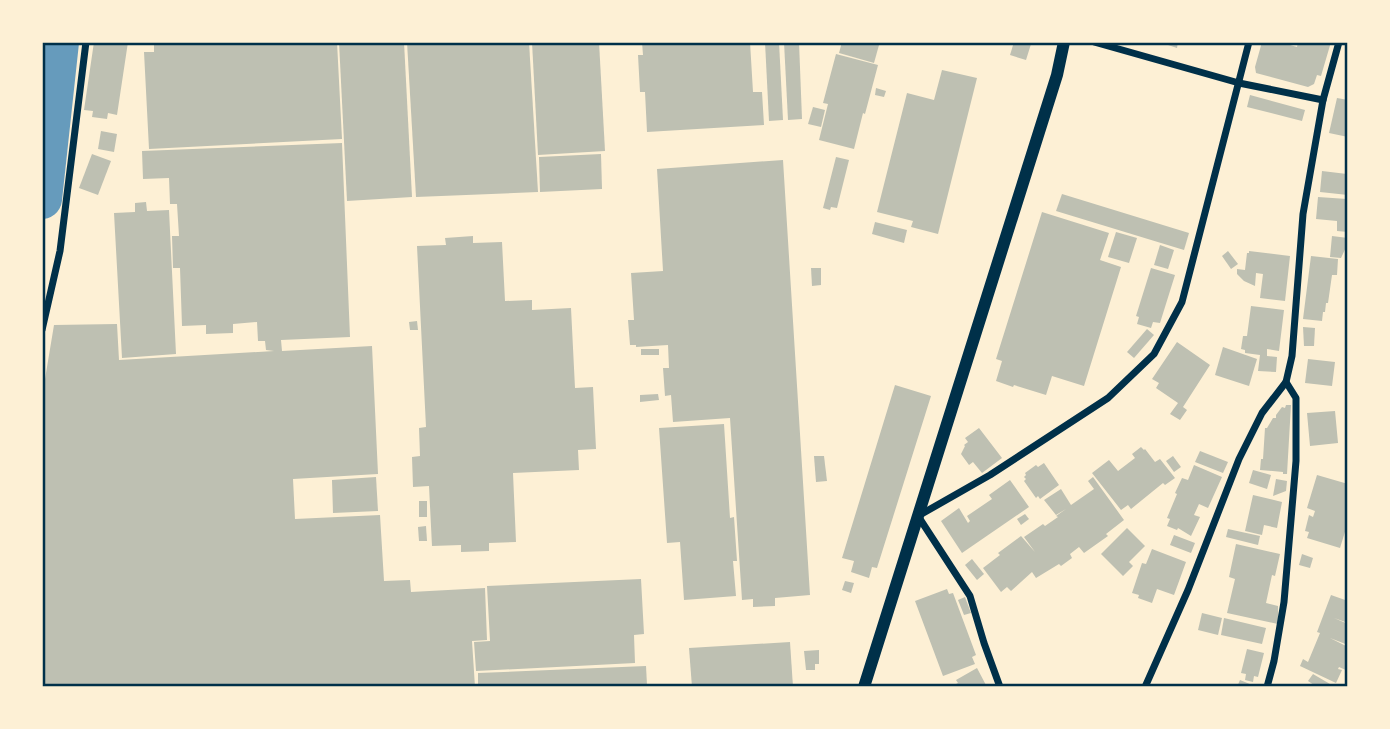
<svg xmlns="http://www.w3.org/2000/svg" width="1390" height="729" font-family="'Sofia Sans Condensed',sans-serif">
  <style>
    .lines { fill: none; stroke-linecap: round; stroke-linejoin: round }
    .river { stroke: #669bbc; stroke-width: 40 }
    .building { fill: #bec0b2 }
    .minor { stroke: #003049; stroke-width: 7 }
    .tertiary { stroke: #003049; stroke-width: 12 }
    .neatline { fill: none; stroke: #003049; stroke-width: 2.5 }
  </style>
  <rect width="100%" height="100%" fill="#fdf0d5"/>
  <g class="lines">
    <path class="river" d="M42,199L59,42"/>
  </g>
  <g class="building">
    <path d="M94,42H128L117,115L108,113L107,119L92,117L93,111L84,110Z"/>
    <path d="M154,42H337L342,139L149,149L144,52H154Z"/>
    <path d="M339,42H404L412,197L347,201Z"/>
    <path d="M407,42H529L538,192L416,197Z"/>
    <path d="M532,42H599L605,151L538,155Z"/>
    <path d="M642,42H750L753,92H762L764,125L647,132L645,92H640L638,55H643Z"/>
    <path d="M765,42H779L783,120L769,121Z"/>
    <path d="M784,42H799L802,119L788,120Z"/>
    <path d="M842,42H866L879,45L874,63L839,53Z"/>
    <path d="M1014,42L1031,44L1026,60L1010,55Z"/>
    <path d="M1159,42H1178L1177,48Z"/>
    <path d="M1262,42H1277V44L1283,45V43L1297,47L1298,42H1331L1321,76L1317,75L1314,84L1308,87L1256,73L1255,67Z"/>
    <path d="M836,54L878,65L865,114L863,113L854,149L819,140L828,104L823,103Z"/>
    <path d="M942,70L977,78L938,234L911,227L913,221L877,212L907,93L934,100Z"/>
    <path d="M876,88L886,91L884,97L875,95Z"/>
    <path d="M1250,95L1305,110L1302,121L1247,107Z"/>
    <path d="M1337,98L1348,100V137L1329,133Z"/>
    <path d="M813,107L825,110L821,127L808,124Z"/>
    <path d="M101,131L117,134L114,152L98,149Z"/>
    <path d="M342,143L350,337L281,340L282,351L372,346L378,474L293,479L295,519L380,515L384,581L410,580L411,592L485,588L487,640L472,641L475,687H42V397L54,325L117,324L119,360L274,351L266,350L265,341H258L257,322L233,324V333L206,334V325L182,326L180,268H173L172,236H179L177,204H170L169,178L143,179L142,151Z"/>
    <path d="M92,154L111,161L98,195L79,188Z"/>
    <path d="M601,154L602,189L540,192L539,157Z"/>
    <path d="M836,157L849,160L837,208L831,207L830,210L823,208Z"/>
    <path d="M783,160L810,595L775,598V606L753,607V599L742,600L730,418L673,422L671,395L665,396L663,368H669L668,345L636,347V345H630L628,320H634L631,273L663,271L657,169Z"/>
    <path d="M1322,171L1347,174L1345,188H1348V195L1320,192Z"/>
    <path d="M1062,194L1189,233L1184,250L1056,211Z"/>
    <path d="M1318,197L1347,199L1346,202H1348V232L1337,231V221L1316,219Z"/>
    <path d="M146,202L147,211L169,210L176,354L122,358L114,213L135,212V203Z"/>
    <path d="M1042,212L1109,233L1100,260L1121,267L1084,386L1052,376L1046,395L1014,385L1013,387L996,381L1002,361L996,359Z"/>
    <path d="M875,222L907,230L904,243L872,234Z"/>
    <path d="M1116,232L1137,238L1129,263L1108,257Z"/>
    <path d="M473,236V243L502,242L505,301L532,300V310L571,308L575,388L593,387L596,449L578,450L579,470L513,473L516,542L489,543V551L461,552V545L432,546L429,486L413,487L412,457L420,456L419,428L426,427L417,246L446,245L445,238Z"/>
    <path d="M1332,236L1348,238V243L1341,258L1330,257Z"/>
    <path d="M1160,245L1174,250L1168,269L1154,265Z"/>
    <path d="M1228,251L1238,264L1231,269L1222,256Z"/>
    <path d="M1249,251L1290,256L1285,301L1260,298L1263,274L1256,273L1255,286L1244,281L1237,274V269L1245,270L1247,253H1249Z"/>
    <path d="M1311,256L1338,259L1337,275H1332L1328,303H1326L1325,312H1323L1322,321L1303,319Z"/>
    <path d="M811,268H821V285L812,286Z"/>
    <path d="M1151,268L1175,275L1160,323L1153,322L1151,328L1137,324L1139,317L1136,316Z"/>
    <path d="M1251,306L1284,310L1279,351L1267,349V356L1277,357L1276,372L1258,371L1260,355L1245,353V350L1241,349L1243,336H1247Z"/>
    <path d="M417,321L418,330H410L409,322Z"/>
    <path d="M1303,327L1315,328L1314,346H1304Z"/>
    <path d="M1147,329L1154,335L1134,358L1127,352Z"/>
    <path d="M1177,342L1210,365L1183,407L1187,410L1180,420L1170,414L1178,403L1156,388L1159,383L1152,379Z"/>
    <path d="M1223,347L1257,359L1249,386L1215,375Z"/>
    <rect x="641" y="349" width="18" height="6"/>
    <path d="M1308,359L1335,362L1332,386L1305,383Z"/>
    <path d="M895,385L931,396L877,568L872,567L869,578L851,572L854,561L842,558Z"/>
    <path d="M658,394L659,400L640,402V395Z"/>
    <path d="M1286,405H1291L1287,474H1283V472L1260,470L1261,459H1263L1265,428H1267L1273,418H1276V415L1282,407L1285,408Z"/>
    <path d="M1335,411L1338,443L1310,446L1307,413Z"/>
    <path d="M724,424L730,518L734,517L737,561H733L736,596L684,600L680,542L667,543L659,428Z"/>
    <path d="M979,428L1002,458L982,473L973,462L969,465L961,454L965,446L964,445L968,442L965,438Z"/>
    <path d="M1141,447L1144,450L1145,449L1155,462L1160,459L1175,478L1165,485L1163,483L1131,509L1128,505L1121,510L1092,473L1109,460L1118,471L1135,458L1132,454Z"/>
    <path d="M1200,451L1228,462L1223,473L1195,462Z"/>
    <path d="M814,456H824L827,481L816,482Z"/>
    <path d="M1173,456L1181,467L1174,472L1166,461Z"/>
    <path d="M1044,463L1059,485L1040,499L1038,496L1036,498L1024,481L1026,479L1024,477L1026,475L1025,473L1036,465L1038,467Z"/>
    <path d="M1194,465L1222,477L1208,508L1199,504L1194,515L1200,517L1191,536L1178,528L1177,530L1167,526L1170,519L1167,518L1177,494L1175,493L1182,478L1188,480Z"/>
    <path d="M1253,470L1271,475L1267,489L1249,483Z"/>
    <path d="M1317,475L1348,484V522L1340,548L1307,538L1309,532L1305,531L1309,515L1313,517L1315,511L1307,508Z"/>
    <path d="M376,477L378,511L333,513L332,480Z"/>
    <path d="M1093,477L1124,520L1106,534L1108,536L1084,553L1079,547L1070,554L1072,558L1061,566L1059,564L1036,578L1032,572L1011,591L1007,587L1001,592L983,568L1000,555L998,553L1021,536L1035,552L1024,537L1043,524L1045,526L1058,517L1056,516L1066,509L1056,515L1044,500L1061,489L1071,505L1094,489L1088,481Z"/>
    <path d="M1276,479L1287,481L1286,491L1273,496Z"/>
    <path d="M1010,480L1029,507L962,553L941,521L959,508L968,523L970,521L967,516L992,499L989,495Z"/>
    <path d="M1253,495L1282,502L1277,528L1264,525L1262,535L1245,531Z"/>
    <rect x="419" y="501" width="8" height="16"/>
    <path d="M1025,514L1029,519L1021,525L1017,519Z"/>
    <path d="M426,526L427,541H419L418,527Z"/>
    <path d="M1127,528L1145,546L1129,562L1133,566L1123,576L1101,554Z"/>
    <path d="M1228,529L1260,536L1258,545L1226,537Z"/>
    <path d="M1174,535L1195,543L1191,553L1170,545Z"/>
    <path d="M1236,544L1280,554L1275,576L1272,575L1266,603L1278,606V624L1227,613L1235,579L1229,577Z"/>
    <path d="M1152,549L1186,562L1174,595L1157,589L1152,603L1138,598L1139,595L1132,593L1142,563L1146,564Z"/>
    <path d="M1302,554L1313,558L1310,568L1299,565Z"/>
    <path d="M972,559L984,574L977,580L965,565Z"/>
    <path d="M641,579L644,634L634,635L635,663L476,671L474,642L490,641L487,586Z"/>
    <path d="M845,581L854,583L851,593L842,590Z"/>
    <path d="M947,589L949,594L953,593L976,655L972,657L975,664L943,676L915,601Z"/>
    <path d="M1331,595L1348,601V623L1334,618L1348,624V645L1330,638L1348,647V671L1339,667L1338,669L1342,670L1336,683L1300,666L1303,659L1308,662L1320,633L1317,632Z"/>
    <path d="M965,597L971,613L964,615L958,600Z"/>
    <path d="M1202,613L1222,618L1218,635L1198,630Z"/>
    <path d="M1224,618L1266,628L1262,644L1221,635Z"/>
    <path d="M790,642L793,687H692L689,648Z"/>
    <path d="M1247,649L1264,653L1258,677L1254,676L1253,682L1245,680L1246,674L1241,673Z"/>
    <path d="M819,650V664H815V670H806L804,651Z"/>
    <path d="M646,666L647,685L603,687H478V673Z"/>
    <path d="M977,668L987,687H950L958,683L956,680Z"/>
    <path d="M1313,674L1330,684L1328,687H1317L1308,681Z"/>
    <path d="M1240,680L1257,687H1237Z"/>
  </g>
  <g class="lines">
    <g class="minor">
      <path d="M1094,42L1239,83L1323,100"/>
      <path d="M42,330L60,251L86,42"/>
      <path d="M1000,687L984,643L970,596L918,516L990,475L1108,398L1154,354L1182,302L1249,42"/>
      <path d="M1145,687L1188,590L1239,459L1262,413L1286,382"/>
      <path d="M1267,687L1274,661L1284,602L1296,461V398L1286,382L1292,356L1303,214L1323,100L1339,42"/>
    </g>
    <path class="tertiary" d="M864,687L1057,75L1064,42"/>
  </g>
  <rect width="1390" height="729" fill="none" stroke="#fdf0d5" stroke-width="88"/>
  <rect x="44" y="44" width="1302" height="641" class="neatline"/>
</svg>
